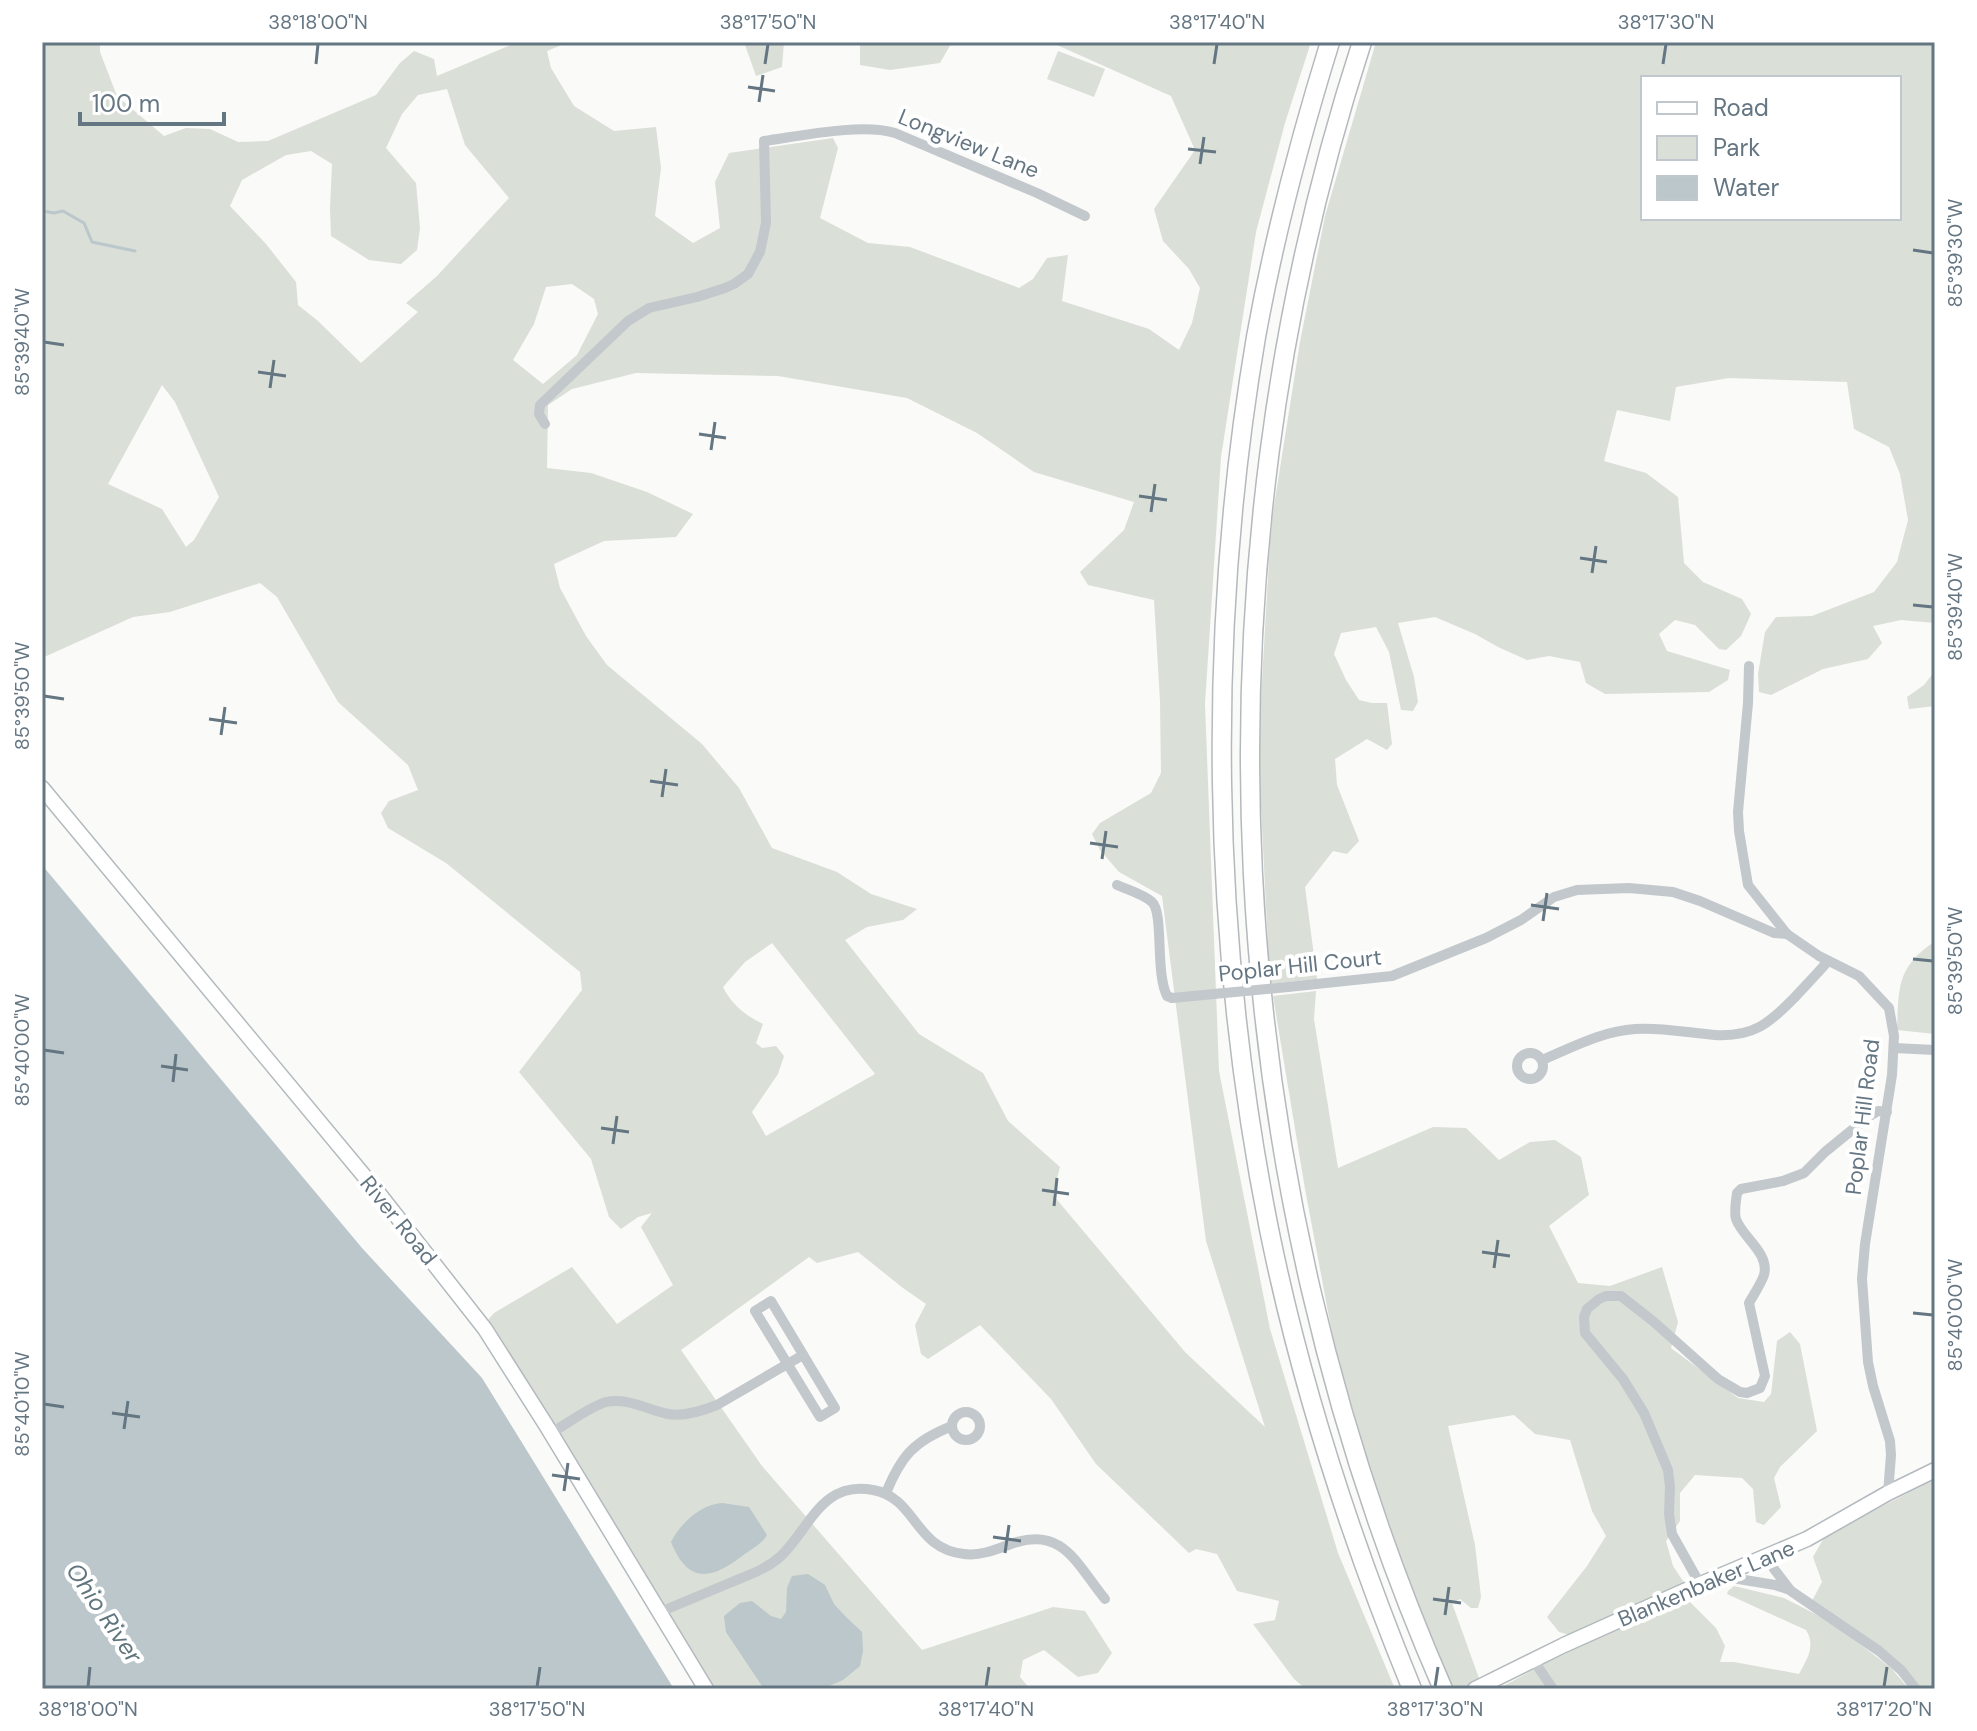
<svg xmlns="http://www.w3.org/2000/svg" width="1977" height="1731" font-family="'DM Sans',sans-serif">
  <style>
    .green { fill: #dadfd7; fill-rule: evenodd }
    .water { fill: #bbc7cb }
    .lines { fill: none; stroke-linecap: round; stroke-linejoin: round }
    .stream { stroke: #bbc7cb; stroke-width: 3 }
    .secondary-casing { stroke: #b3babf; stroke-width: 17 }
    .highway-casing { stroke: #b4b9bd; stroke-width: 21 }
    .street { stroke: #c3c8cc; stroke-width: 10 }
    .secondary { stroke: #fff; stroke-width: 14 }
    .highway { stroke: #fff; stroke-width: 18 }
    .street-bridge { stroke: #c3c8cc; stroke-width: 10 }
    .ticks { fill: none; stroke: #657683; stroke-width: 3 }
    .labels { text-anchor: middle; stroke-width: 8; stroke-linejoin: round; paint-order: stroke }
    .street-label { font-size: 22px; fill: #657683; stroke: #fff }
    .water-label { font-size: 24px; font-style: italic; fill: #60757c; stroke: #fff }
    .neatline { fill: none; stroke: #657683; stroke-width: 3 }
    .ticks-label { font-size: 20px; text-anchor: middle; fill: #657683 }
  </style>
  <rect width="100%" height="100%" fill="#fafaf8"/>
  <g class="green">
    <path d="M42,42H100V52L117,96L164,136L186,128L210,129L238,142L268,141L376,95L400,63L414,51L434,59L437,76L518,42H569L547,51L551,68L574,106L614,131L656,127L661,168L655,216L693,243L720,228L715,182L729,153L833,138L838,148L820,218L868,243L910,247L1019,288L1033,279L1047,258L1068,255L1062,301L1149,329L1179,350L1192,323L1200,288L1189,269L1163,241L1154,209L1195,150L1171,96L1057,45L1054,42H1311L1285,123L1256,232L1221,457L1205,704L1219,1071L1270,1329L1338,1553L1395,1689H1306L1294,1679L1253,1624L1275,1620L1279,1601L1237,1591L1217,1554L1196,1549L1189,1553L1096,1464L1051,1399L980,1325L928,1359L921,1354L915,1325L926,1304L903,1288L858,1252L817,1263L809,1257L681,1350L762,1466L922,1650L1053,1607L1085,1611L1112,1653L1098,1673L1078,1677L1044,1650L1023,1660L1020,1677L1030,1689H715L530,1385L487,1326V1321L494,1313L572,1267L617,1324L673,1285L641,1227L652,1213L638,1217L621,1229L609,1217L591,1159L519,1072L582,990L580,972L446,863L388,828L381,813L389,801L418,790L408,765L338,702L277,597L260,583L170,612L133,617L42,658ZM447,89L465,145L509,198L437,276L406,303L418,312L361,363L318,321L298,305L296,282L266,244L230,206L242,180L286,155L311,151L332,164L330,208L331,236L369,260L401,264L417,250L420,228L416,183L386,148L402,114L418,95ZM572,284L594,299L598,314L577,355L543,384L513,360L534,324L546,287ZM636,373L778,376L907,398L977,433L1034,472L1134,502L1124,530L1080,572L1088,585L1154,600L1160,701L1161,773L1151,793L1100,823L1092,834L1100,850L1119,872L1162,896L1206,1241L1265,1427L1185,1352L1053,1195L1060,1167L1008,1121L983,1073L919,1034L845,940L867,927L903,920L917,909L871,894L837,872L772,848L739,788L702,744L607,665L586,636L560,588L554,564L604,541L676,537L693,514L647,492L591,473L547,468L548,405L572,389ZM162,385L175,402L219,497L194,540L186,547L162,509L108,484ZM772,943L875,1074L766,1136L752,1112L778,1074L784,1056L776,1046L762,1048L756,1043L763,1024C746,1016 731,1004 723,987L745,962Z"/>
    <path d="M744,42H784L782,67L756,76Z"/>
    <path d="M860,42H952L940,63L890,70L860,65Z"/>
    <path d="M1376,42H1935V623L1901,620L1873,626L1882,643L1868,659L1823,669L1771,695L1759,692L1758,674L1765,632L1776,617L1812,616L1874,592L1897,562L1908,520L1900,474L1889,447L1854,429L1847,382L1729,378L1676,387L1670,421L1617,410L1604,461L1646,473L1678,497L1684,563L1703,582L1742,599L1751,614L1741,636L1726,650L1719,649L1695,625L1675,620L1659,634L1667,651L1730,670L1728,680L1709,692L1605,694L1586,683L1580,662L1549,656L1527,660L1498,647L1475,634L1435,617L1398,623L1414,677L1418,702L1413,711L1401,710L1389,652L1376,627L1341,633L1334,654L1346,680L1359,700L1372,703H1387L1392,744L1387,750L1367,739L1335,759L1337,785L1359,841L1347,854L1333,851L1305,887L1317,979L1270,984L1258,750L1271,525L1300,342L1325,216ZM1643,78H1899V218H1643Z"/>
    <path d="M1058,51L1105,69L1094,97L1047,79Z"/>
    <path d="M1935,671V706L1909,709L1907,697L1924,685Z"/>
    <path d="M1934,942L1935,1034L1897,1030C1899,988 1896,968 1934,942Z"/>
    <path d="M1316,991L1314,1019L1338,1168L1433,1127L1466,1128L1499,1160L1530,1142L1555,1140L1581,1157L1589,1195L1549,1226L1578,1283L1610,1286L1662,1267L1678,1322L1671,1348L1738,1398L1764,1402L1771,1394L1777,1341L1790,1332L1800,1344L1817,1431L1780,1467L1774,1478L1781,1507L1764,1525L1756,1522L1753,1489L1742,1478L1695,1475L1680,1493V1521L1666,1541L1673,1566L1685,1584L1573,1636L1559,1632L1547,1617L1587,1566L1606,1536L1592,1511L1570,1440L1535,1434L1514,1415L1448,1426L1475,1545L1481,1597L1478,1608H1471L1460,1599L1452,1603L1480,1681L1459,1689H1452L1414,1594L1368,1463L1335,1349L1305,1189L1273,996Z"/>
    <path d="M1935,1479V1689H1922L1885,1653L1812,1601L1822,1582L1813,1557L1825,1536Z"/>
    <path d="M1734,1586L1784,1598L1831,1622L1891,1668L1909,1689H1498L1544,1664L1685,1597L1716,1628L1725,1646L1720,1662H1734L1799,1674C1807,1659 1816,1646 1806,1630L1727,1594L1728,1591Z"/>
  </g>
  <g class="water">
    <path d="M42,865L362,1248L482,1378L674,1689H42Z"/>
    <path d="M722,1503L749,1507L767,1535C761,1545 751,1549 742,1556C711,1580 688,1584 671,1542C680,1524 701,1504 722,1503Z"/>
    <path d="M808,1574L825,1585L834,1604L845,1616L862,1632L863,1651L860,1666L843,1680L822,1689H764L726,1632L724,1616L740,1603L752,1601L771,1616L781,1619L786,1612L787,1588L792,1576Z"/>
  </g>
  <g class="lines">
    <path class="stream" d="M42,211L54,213L63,211L84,223L92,242L135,251"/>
    <g class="secondary-casing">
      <g id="secondary">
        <path d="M42,788L380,1195L485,1329L546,1425L706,1689"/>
        <path d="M1475,1689L1564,1645L1682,1592L1807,1539L1888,1493L1935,1470"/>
      </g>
    </g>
    <g class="highway-casing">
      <g id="highway">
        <path d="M1330,42C1300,139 1274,237 1256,337C1206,631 1211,937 1269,1229C1301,1387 1351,1540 1412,1689"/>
        <path d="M1362,42C1188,575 1218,1175 1443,1689"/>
      </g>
    </g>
    <g class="street">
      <path d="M545,424L539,414L540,405L628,321L649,308L697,297L725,288L734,284L748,274L760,252L766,223L764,141C801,136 861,123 895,133L1037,193L1085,216"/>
      <path d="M1749,666L1748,703L1738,812L1739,831L1748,885L1787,934L1819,956L1859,976L1889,1008L1894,1036L1892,1075L1865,1244L1862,1279L1868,1362L1873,1386L1890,1441L1891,1455L1888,1493"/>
      <path d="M1117,885C1128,890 1143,894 1152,902C1164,913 1155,972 1167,996L1172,998L1214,994"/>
      <path d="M1288,987L1392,976L1486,938L1521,920L1554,897L1577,890L1629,888L1673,892L1700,901L1774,933L1787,934"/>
      <path d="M1894,1048L1935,1050"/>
      <circle cx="1530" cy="1066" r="13"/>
      <path d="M1542,1060C1571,1048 1602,1031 1635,1029C1662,1027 1688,1033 1715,1035C1753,1037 1769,1024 1795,997C1806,985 1817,974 1828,961"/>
      <path d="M771,1301L835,1408L820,1417L755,1311Z"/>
      <circle cx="966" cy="1426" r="14"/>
      <path d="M551,1433C567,1424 589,1407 606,1402C627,1397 648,1410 668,1414C684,1417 702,1411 717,1405L803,1355"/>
      <path d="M886,1493C901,1456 914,1441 952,1426"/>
      <path d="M1768,1556L1774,1569L1791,1591L1879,1651L1901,1670L1916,1689"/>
      <path d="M1720,1576L1775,1585L1790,1590"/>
      <path d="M1700,1584L1672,1534L1669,1514L1670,1487L1668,1470L1644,1413L1623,1379L1585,1333L1584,1317L1587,1309L1599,1299L1606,1296H1621L1654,1322L1718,1379L1740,1392L1747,1393L1760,1388L1765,1376L1749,1303C1754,1294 1761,1284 1764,1275C1770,1253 1742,1237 1736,1219C1734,1212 1736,1200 1737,1193L1741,1189L1783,1181L1804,1173L1825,1152L1868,1117L1878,1111L1887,1112"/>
      <path d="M660,1612C682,1603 705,1593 727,1584C745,1576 766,1570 781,1556C810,1528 822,1480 873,1490C917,1498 914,1549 964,1554C980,1556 995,1550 1011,1544C1063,1525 1077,1565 1105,1599"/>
      <path d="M1534,1661L1553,1689"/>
    </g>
    <use href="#secondary" class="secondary"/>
    <use href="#highway" class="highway"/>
    <path class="street-bridge" d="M1214,994L1288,987"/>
  </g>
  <path class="ticks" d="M316,64L318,44M765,64L768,44M1214,64L1217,44M1663,64L1666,44M748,87L775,91M759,102L763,75M1188,149L1216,152M1200,164L1204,137M1913,250L1933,253M44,342L64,345M258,372L286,376M270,388L274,360M699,434L726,438M711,450L715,422M1139,496L1167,500M1151,512L1155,484M1580,558L1607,562M1592,573L1596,546M1913,605L1933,607M44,696L64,699M209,719L237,723M221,735L225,707M650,781L678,785M662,797L666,769M1090,843L1118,847M1102,859L1106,831M1531,905L1559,909M1543,921L1547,893M1913,959L1933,961M44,1050L64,1053M161,1066L188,1070M173,1082L176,1054M601,1128L629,1132M613,1144L617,1116M1042,1190L1069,1194M1054,1206L1057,1178M1482,1252L1510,1256M1494,1268L1498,1240M1913,1313L1933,1315M44,1404L64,1407M112,1413L140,1417M124,1429L128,1401M552,1475L580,1479M564,1491L568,1463M993,1537L1021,1541M1005,1553L1009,1525M1433,1599L1461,1603M1445,1615L1449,1587M88,1687L90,1667M537,1687L540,1667M986,1687L989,1667M1435,1687L1438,1667M1884,1687L1887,1667"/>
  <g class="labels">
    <g class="street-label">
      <text transform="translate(969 143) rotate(22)" y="8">Longview Lane</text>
      <text transform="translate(1300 965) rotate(-6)" y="8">Poplar Hill Court</text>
      <text transform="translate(1862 1117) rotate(-83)" y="8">Poplar Hill Road</text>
      <text transform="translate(399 1220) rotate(51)" y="8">River Road</text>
      <text transform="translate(1706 1583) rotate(-23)" y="8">Blankenbaker Lane</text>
    </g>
    <g class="water-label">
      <text transform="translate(104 1613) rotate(56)" y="8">Ohio River</text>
    </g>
  </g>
  <rect width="1977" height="1731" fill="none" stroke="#ffffff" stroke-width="88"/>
  <rect x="1641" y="76" width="260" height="144" fill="#ffffff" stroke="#c1c8cd" stroke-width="2"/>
  <rect x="1657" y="102" width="40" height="12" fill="#ffffff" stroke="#c1c8cd" stroke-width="2"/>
  <text x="1713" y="116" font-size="24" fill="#657683">Road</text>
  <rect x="1657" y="136" width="40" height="24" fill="#dadfd7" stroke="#c1c8cd" stroke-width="2"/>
  <text x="1713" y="156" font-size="24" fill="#657683">Park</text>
  <rect x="1657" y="176" width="40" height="24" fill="#bbc7cb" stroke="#c1c8cd" stroke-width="2"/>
  <text x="1713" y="196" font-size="24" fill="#657683">Water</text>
  <path d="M80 112v12h144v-12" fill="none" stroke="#657683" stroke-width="4"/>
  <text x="92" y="112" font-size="24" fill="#657683" stroke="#ffffff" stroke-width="6" paint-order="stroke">100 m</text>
  <rect x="44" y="44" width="1889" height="1643" class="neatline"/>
  <g class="ticks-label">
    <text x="318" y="29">38°18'00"N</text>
    <text x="768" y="29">38°17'50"N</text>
    <text x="1217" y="29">38°17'40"N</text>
    <text x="1666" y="29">38°17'30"N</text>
    <text transform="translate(1955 253) rotate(-90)" y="7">85°39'30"W</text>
    <text transform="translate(22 342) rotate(-90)" y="7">85°39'40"W</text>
    <text transform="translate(1955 607) rotate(-90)" y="7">85°39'40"W</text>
    <text transform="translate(22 696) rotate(-90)" y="7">85°39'50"W</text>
    <text transform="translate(1955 961) rotate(-90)" y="7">85°39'50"W</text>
    <text transform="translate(22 1050) rotate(-90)" y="7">85°40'00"W</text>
    <text transform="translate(1955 1315) rotate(-90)" y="7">85°40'00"W</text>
    <text transform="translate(22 1404) rotate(-90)" y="7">85°40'10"W</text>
    <text x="88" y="1716">38°18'00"N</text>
    <text x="537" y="1716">38°17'50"N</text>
    <text x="986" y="1716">38°17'40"N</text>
    <text x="1435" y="1716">38°17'30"N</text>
    <text x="1884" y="1716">38°17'20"N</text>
  </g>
</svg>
